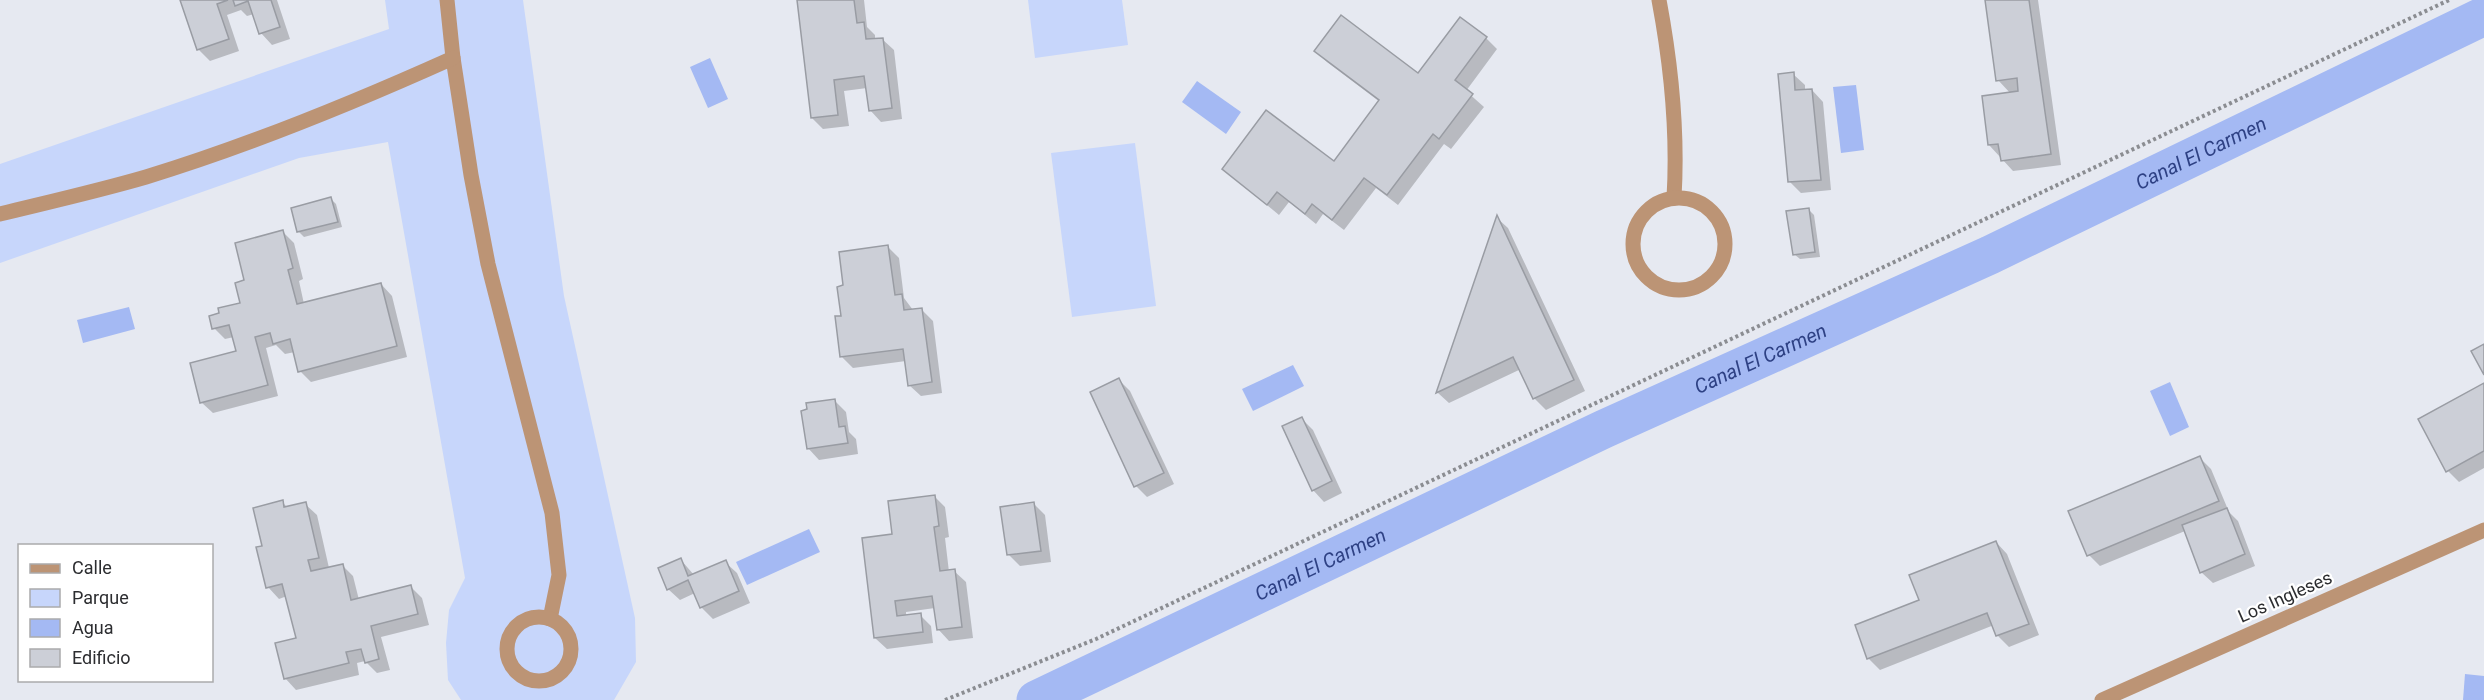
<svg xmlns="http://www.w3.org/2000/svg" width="2484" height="700" font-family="Roboto,sans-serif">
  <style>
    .green { fill: #c7d6fb }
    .water { fill: #a4b9f3 }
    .shadow { fill: #0003 }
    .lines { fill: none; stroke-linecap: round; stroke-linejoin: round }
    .canal { stroke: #a4b9f3; stroke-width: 39 }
    .building { fill: #cccfd7; stroke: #999ca3; stroke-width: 1.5 }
    .path { stroke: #8b8d92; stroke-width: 4; stroke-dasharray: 3 3; stroke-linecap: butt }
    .minor { stroke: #bc9475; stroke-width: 15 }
    .labels { text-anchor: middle; stroke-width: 4.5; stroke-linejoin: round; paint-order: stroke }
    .street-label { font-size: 18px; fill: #2c2d30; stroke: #fff }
    .water-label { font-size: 20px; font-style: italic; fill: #2e4184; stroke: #fff }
  </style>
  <rect width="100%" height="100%" fill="#e6e9f1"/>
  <g class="green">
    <path d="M385,0H523L564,296L635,618L636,662L614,700H461L448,680L446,643L449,610L465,578L388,142L299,158L0,263V164L389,29Z"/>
    <path d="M1028,0H1122L1128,45L1035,58Z"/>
    <path d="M1135,143L1156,306L1072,317L1051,153Z"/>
  </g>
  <g class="water">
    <path d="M710,58L728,99L708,108L690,67Z"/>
    <path d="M1197,81L1241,112L1226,134L1182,102Z"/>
    <path d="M1856,85L1864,150L1841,153L1833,87Z"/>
    <path d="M129,307L135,329L83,343L77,320Z"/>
    <path d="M1293,365L1304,386L1253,411L1242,389Z"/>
    <path d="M2170,382L2189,427L2170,436L2150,391Z"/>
    <path d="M809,529L820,552L747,585L736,562Z"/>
    <path d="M2465,674L2484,676V700H2463Z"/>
  </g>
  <g class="shadow">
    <path d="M182,0H277L290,39L272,45L261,33L254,14L247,16L241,10L227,15L239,51L210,61L199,50Z"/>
    <path d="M798,0H864L867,27L875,35V40L882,39L894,50L902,119L881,122L870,110L867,88L844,91L849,126L823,129L812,118Z"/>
    <path d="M1987,0H2038L2061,165L2013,171L1989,145L2011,94L1998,80Z"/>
    <path d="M1486,38L1497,49L1466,91L1484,107L1451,149L1444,144L1398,205L1376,188L1344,230L1323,214L1316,224L1289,202L1279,215L1224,169L1334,163L1380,102L1327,62L1316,51L1418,75Z"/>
    <path d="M1793,74L1805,85V91L1812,90L1823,102L1831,190L1801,193L1790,182Z"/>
    <path d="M331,199L336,204L342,227L304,237L299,232Z"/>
    <path d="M1808,209L1814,215L1820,257L1800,259L1794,254Z"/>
    <path d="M1497,218L1508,228L1585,391L1546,410L1535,399L1521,369L1449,403L1438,393Z"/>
    <path d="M282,231L294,243L303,279L299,281L304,304L381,284L392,296L407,357L311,382L300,371L295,352L285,354L276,345L266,348L278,396L213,413L201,402L238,352L234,337L225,339L214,328L242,304L246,281Z"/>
    <path d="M888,247L899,258L904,298L913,310L921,309L933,321L942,393L921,396L909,385L906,361L853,368L842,357L845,287Z"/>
    <path d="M1119,380L1130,391L1174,484L1147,497L1136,486Z"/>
    <path d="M2484,385V468L2459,482L2448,471Z"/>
    <path d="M835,401L846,412L849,432L856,439L858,454L819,460L808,448Z"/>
    <path d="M1302,419L1313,430L1342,493L1324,502L1313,490Z"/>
    <path d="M2200,458L2211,469L2229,512L2238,521L2255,566L2213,583L2201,572L2185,531L2100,566L2089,555Z"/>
    <path d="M934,496L945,507L949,537L945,538L949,572L954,571L966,582L973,638L949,641L938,629L935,608L906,612V617L920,615L931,626L933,643L887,649L875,638L894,536Z"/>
    <path d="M282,502L288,508L305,504L317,515L329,568L342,565L353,576L359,600L411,587L422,598L429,625L381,637L390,670L377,673L365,661L357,663L359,675L296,690L285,678L297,639L287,596L279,599L268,587L264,547Z"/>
    <path d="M1034,504L1045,515L1051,562L1020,566L1009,555Z"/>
    <path d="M1996,542L2007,554L2039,635L2009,647L1998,636L1994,625L1880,670L1869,659L1857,626L1921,601Z"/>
    <path d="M681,560L694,575L725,562L737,573L750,603L713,619L702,608L695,593L680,600L668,589Z"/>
  </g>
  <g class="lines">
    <path class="canal" id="s1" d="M1036,700L1604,429L1990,255L2484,16"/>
  </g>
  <g class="building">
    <path d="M180,0H228L217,4L229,39L197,50Z"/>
    <path d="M233,0H271L280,27L259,34L248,1L235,6Z"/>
    <path d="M797,0H854L857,23L864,22L866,39L883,38L892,108L869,111L864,76L834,80L838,115L811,118Z"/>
    <path d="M1985,0H2029L2051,154L2001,161L1998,144L1988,145L1982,96L2018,91L2017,78L1996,81Z"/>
    <path d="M1341,15L1418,73L1460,17L1487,37L1455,80L1473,94L1439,139L1433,134L1387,195L1364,178L1332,220L1312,204L1305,214L1277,192L1267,205L1222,169L1266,110L1334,161L1379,100L1314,51Z"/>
    <path d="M1794,72L1795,90L1812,89L1821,180L1788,182L1778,74Z"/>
    <path d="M331,197L338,222L297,232L291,208Z"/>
    <path d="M1809,208L1815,252L1793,255L1786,211Z"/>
    <path d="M1497,215L1574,380L1533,399L1513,357L1436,393Z"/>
    <path d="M283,230L293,268L288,270L297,304L381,283L397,346L298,372L290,339L273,344L270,333L255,337L268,385L200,403L190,363L236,351L229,325L212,329L209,316L219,313L218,308L240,303L235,283L244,280L235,243Z"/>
    <path d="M888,245L895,295L902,294L904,310L922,308L932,382L908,386L903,349L840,357L835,316H841L837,287L843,285L839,252Z"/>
    <path d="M2484,344V375L2471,351Z"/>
    <path d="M1119,378L1164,473L1134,487L1090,392Z"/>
    <path d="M2484,383V451L2446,472L2418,419Z"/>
    <path d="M835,399L839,427L845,426L848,443L807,449L801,411L807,409L806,403Z"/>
    <path d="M1302,417L1332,481L1312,491L1282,426Z"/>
    <path d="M2200,456L2219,501L2087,556L2068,511Z"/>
    <path d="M935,495L939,526L934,527L940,571L955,569L962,627L937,630L932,596L895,601L897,616L921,613L923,632L874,638L862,538L892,534L888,501Z"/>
    <path d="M283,500L284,507L306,502L319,558L308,560L311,571L343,564L351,600L411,585L418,614L371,626L379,659L365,663L361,649L346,652L349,663L284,679L275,643L296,638L282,584L266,588L256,547L262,546L253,508Z"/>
    <path d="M1034,502L1041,551L1007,555L1000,507Z"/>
    <path d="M2227,508L2245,554L2200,573L2182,525Z"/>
    <path d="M1996,541L2029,624L1996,636L1987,613L1867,659L1855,625L1919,600L1909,575Z"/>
    <path d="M681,558L688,576L726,560L739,591L700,608L688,580L667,590L658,568Z"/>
  </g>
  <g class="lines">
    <path class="path" d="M945,700L1096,639L2449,0"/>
    <g class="minor">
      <path d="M447,0L453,58L471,175L488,264L552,513L559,575L550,619"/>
      <path d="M1659,0C1671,64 1678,132 1674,198"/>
      <circle cx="1679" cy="244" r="46"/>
      <path d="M0,214C49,202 98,191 146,177C251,145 353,103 453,58"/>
      <circle cx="539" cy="649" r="32"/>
      <path d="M2102,700L2484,530"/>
    </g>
  </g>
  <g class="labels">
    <g class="street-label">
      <text transform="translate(2285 597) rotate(-24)" y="6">Los Ingleses</text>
    </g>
    <g class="water-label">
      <text dy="7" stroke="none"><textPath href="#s1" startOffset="1287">Canal El Carmen</textPath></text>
      <text dy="7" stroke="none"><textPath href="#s1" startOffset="801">Canal El Carmen</textPath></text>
      <text dy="7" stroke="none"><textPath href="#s1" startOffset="315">Canal El Carmen</textPath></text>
    </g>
  </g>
  <rect x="18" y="544" width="195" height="138" fill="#ffffff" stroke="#ababac" stroke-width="1.5"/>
  <rect x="30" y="564" width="30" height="9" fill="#bc9475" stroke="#ababac" stroke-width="1.5"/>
  <text x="72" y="574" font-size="18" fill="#2c2d30">Calle</text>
  <rect x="30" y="589" width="30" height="18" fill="#c7d6fb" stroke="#ababac" stroke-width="1.5"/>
  <text x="72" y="604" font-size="18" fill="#2c2d30">Parque</text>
  <rect x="30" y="619" width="30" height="18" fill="#a4b9f3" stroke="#ababac" stroke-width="1.5"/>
  <text x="72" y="634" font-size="18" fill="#2c2d30">Agua</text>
  <rect x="30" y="649" width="30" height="18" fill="#cccfd7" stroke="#ababac" stroke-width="1.5"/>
  <text x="72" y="664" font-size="18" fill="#2c2d30">Edificio</text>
</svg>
